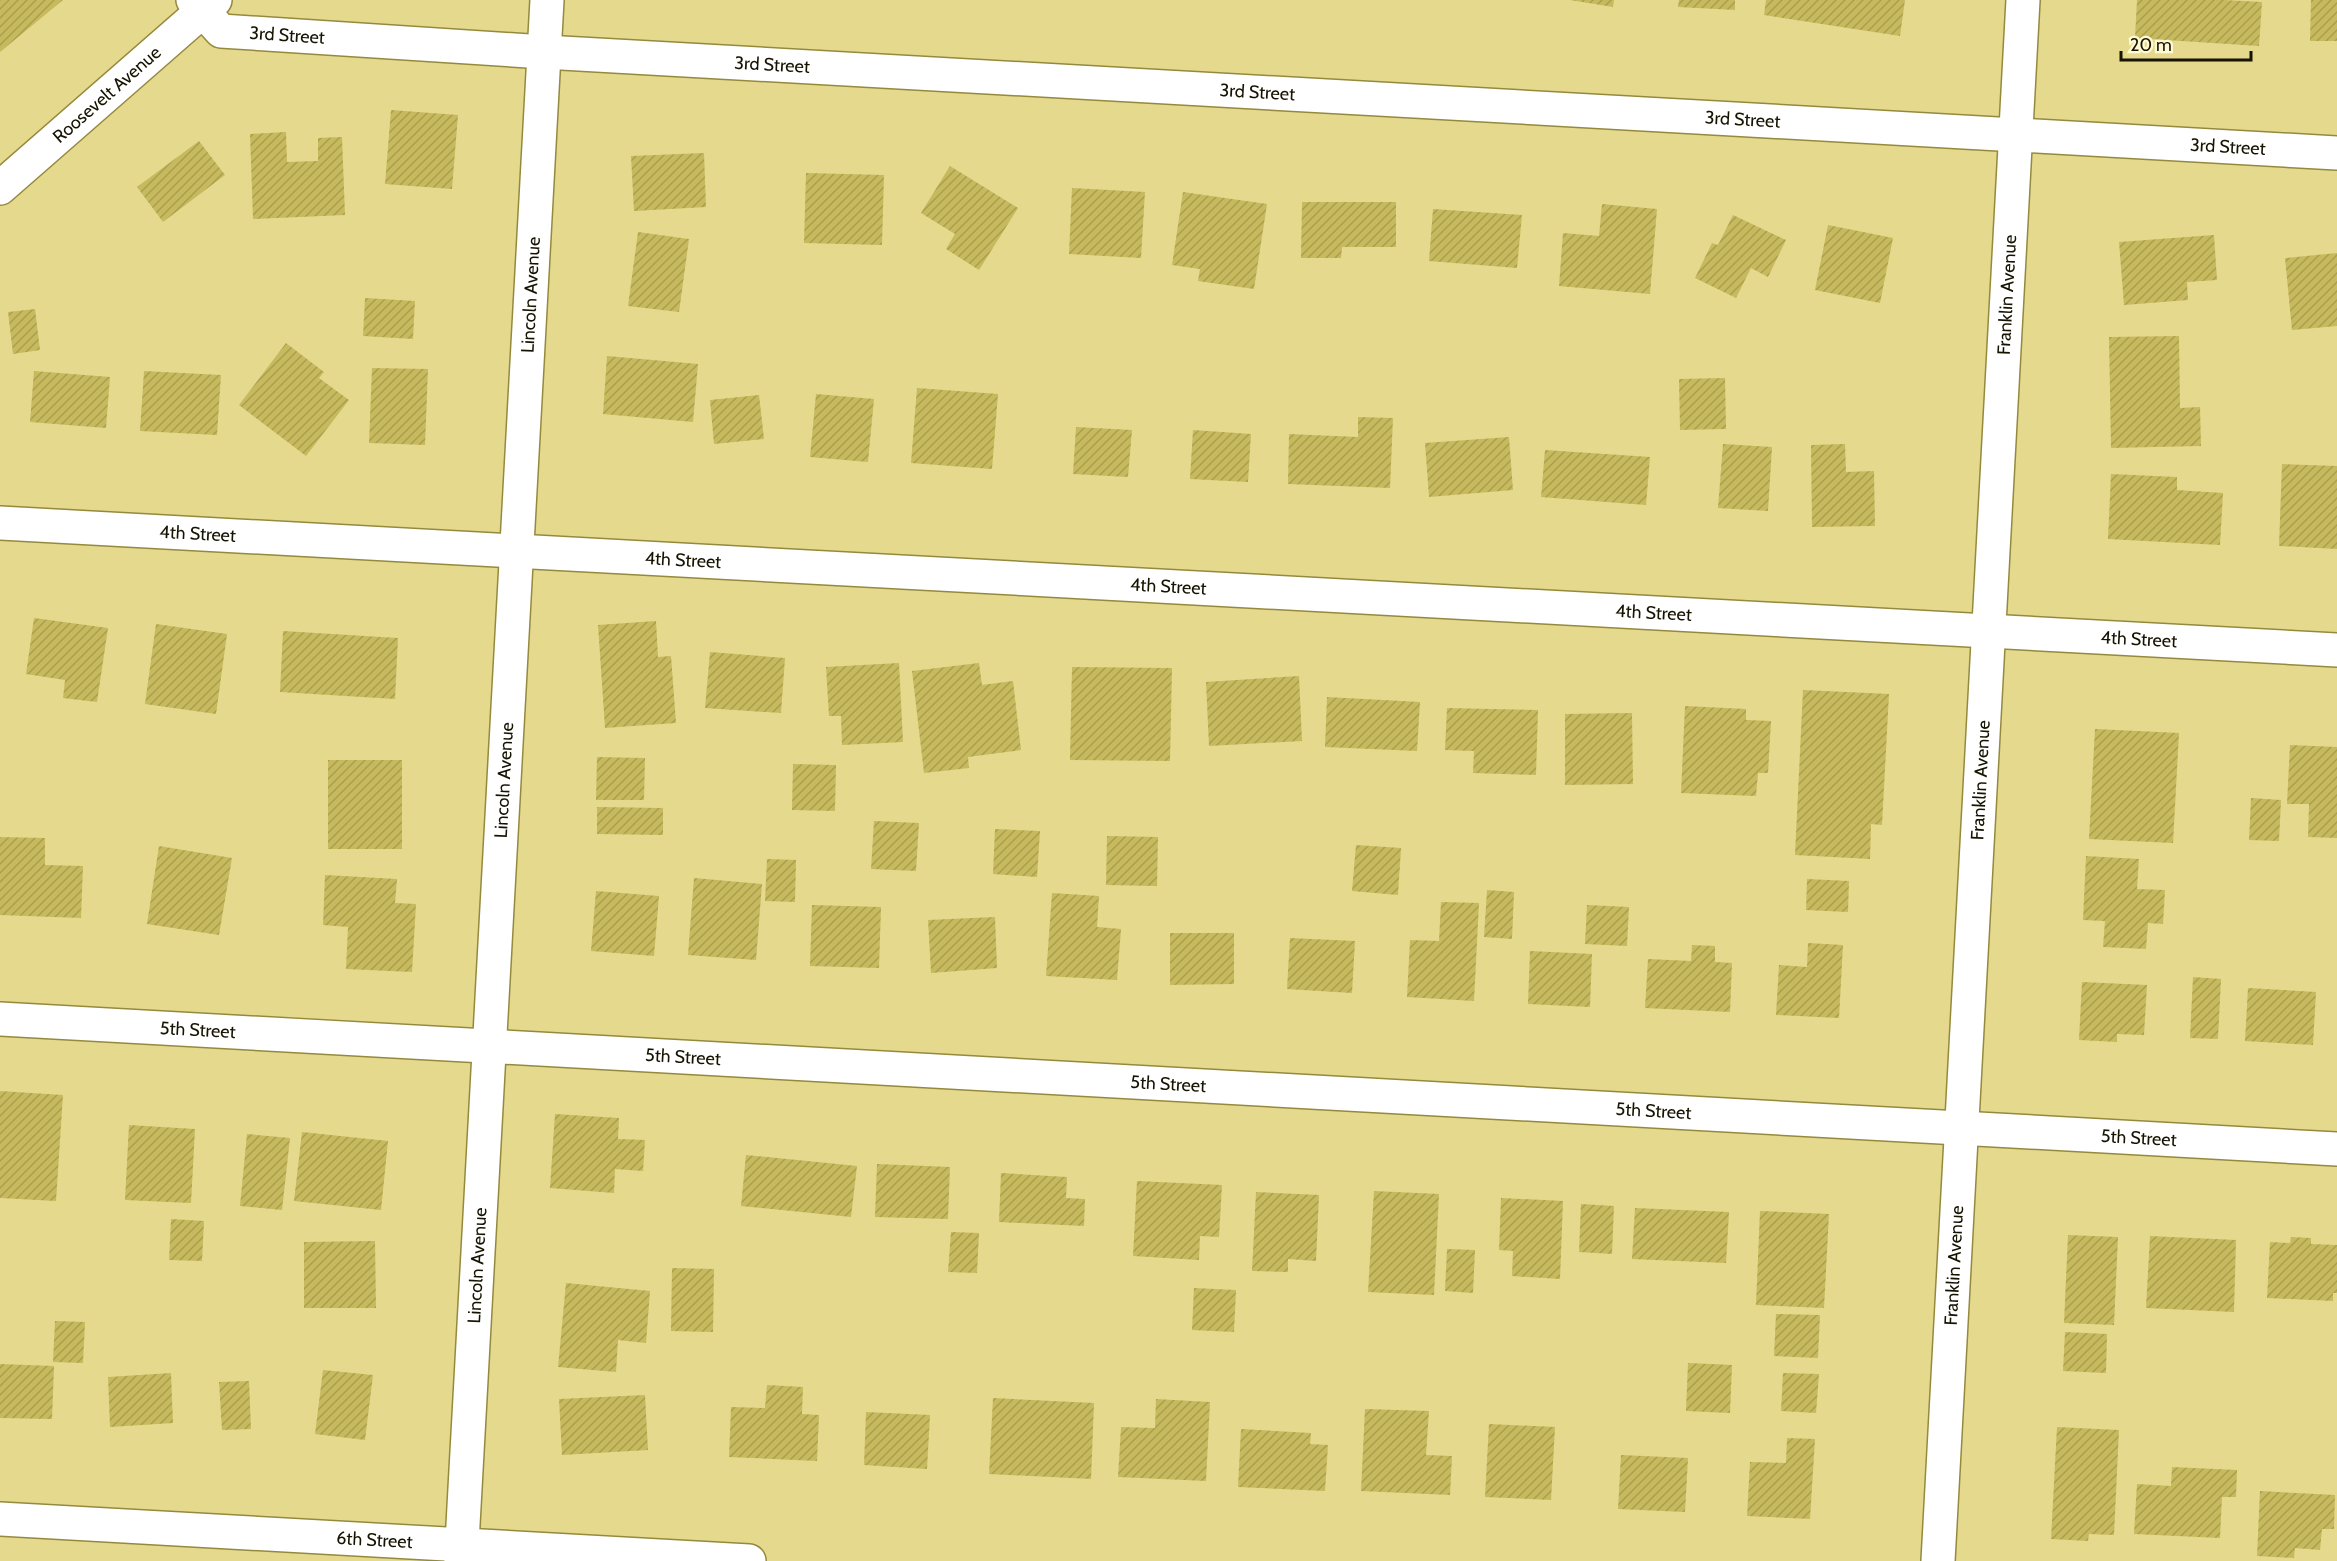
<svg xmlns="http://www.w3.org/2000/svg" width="2337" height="1561" font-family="Cabin,sans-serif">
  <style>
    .building { fill: url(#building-hatch) }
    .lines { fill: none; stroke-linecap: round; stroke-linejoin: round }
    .minor-casing { stroke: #95893e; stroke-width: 36 }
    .minor { stroke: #fff; stroke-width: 33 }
    .labels { text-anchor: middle; stroke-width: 4.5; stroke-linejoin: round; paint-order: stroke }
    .street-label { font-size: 18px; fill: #161300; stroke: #fffad4 }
  </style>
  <defs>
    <pattern id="building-hatch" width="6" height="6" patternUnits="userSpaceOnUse" patternTransform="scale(1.5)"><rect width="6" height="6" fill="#c7b95d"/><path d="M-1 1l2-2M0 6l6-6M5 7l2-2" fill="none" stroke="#aa9e4f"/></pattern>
  </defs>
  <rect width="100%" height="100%" fill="#e5d98d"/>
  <g class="building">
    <path d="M0,0H63L0,52Z"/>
    <path d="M1570,0H1614L1613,7Z"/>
    <path d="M1679,0H1735V10L1678,7Z"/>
    <path d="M1766,0H1905L1900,36L1764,15Z"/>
    <path d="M2137,0H2224L2262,2L2259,46L2135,38Z"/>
    <path d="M2311,0H2337V41H2310Z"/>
    <path d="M391,110L458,115L452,189L385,184Z"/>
    <path d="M286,132L287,162L318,161V138L342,137L345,215L253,219L250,134Z"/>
    <path d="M199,141L225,175L163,222L137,187Z"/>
    <path d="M704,153L706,207L634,211L631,156Z"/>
    <path d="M950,166L1018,208L979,270L946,249L955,234L921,213Z"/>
    <path d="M806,173L884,175L882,245L804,243Z"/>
    <path d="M1072,188L1145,192L1141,258L1069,254Z"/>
    <path d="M1183,192L1267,204L1254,289L1198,281L1200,269L1172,265Z"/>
    <path d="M1302,202H1396V247H1342L1341,258H1301Z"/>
    <path d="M1602,204L1657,209L1650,294L1559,286L1563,233L1599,236Z"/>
    <path d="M1433,209L1522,215L1517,268L1429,261Z"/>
    <path d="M1733,215L1786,240L1768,277L1751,268L1736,298L1695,278L1712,243L1718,245Z"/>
    <path d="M1828,225L1893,238L1880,303L1815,290Z"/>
    <path d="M638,232L689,239L679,312L628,306Z"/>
    <path d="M2214,235L2217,280L2187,282L2188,300L2124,305L2119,242Z"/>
    <path d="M2337,253V326L2292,330L2285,258Z"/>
    <path d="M365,298L415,301L413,339L363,336Z"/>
    <path d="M35,309L40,350L13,354L8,312Z"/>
    <path d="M2179,336L2180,408L2200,407L2201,446L2111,448L2109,337Z"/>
    <path d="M286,343L324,372L319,378L349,400L306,456L239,405Z"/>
    <path d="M607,356L698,364L693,422L603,414Z"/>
    <path d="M372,368L428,369L425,445L369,443Z"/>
    <path d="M34,371L110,377L106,428L30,422Z"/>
    <path d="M144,371L221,375L217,435L140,431Z"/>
    <path d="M1725,378L1726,429L1680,430L1679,379Z"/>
    <path d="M917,388L998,394L992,469L911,463Z"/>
    <path d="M816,394L874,399L868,462L810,457Z"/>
    <path d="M759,395L764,439L714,444L710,400Z"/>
    <path d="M1358,417L1393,418L1390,488L1288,484L1289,434L1358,437Z"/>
    <path d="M1076,427L1132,430L1128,477L1073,474Z"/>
    <path d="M1193,430L1251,434L1248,482L1190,479Z"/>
    <path d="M1509,437L1513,490L1429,497L1425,443Z"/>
    <path d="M1723,444L1772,447L1768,511L1718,508Z"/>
    <path d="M1845,444L1846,472L1874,471L1875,526L1812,527L1811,445Z"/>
    <path d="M1545,450L1650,457L1646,505L1541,497Z"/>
    <path d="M2282,464L2337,466V549L2279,546Z"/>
    <path d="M2111,474L2177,477V490L2223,493L2220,545L2108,539Z"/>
    <path d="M34,618L108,628L97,702L63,698L65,680L26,674Z"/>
    <path d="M656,621L658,657L671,656L676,723L605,728L598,625Z"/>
    <path d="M156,624L227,634L216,714L145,704Z"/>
    <path d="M283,631L398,638L395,699L280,692Z"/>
    <path d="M710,652L785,658L781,713L705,708Z"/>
    <path d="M899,663L903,742L842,745L841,716H829L826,667Z"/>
    <path d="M979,663L982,685L1013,681L1021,750L968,757L969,768L924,773L912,671Z"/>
    <path d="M1072,667L1172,668L1170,761L1070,760Z"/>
    <path d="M1299,676L1302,741L1209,746L1206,682Z"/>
    <path d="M1803,690L1889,694L1882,825L1871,824L1870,859L1795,855Z"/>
    <path d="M1327,697L1420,702L1417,751L1325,747Z"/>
    <path d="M1685,706L1746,709V720L1771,721L1768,773H1758L1756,796L1681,793Z"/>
    <path d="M1447,708L1538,710L1536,775L1473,773L1474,751L1445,750Z"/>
    <path d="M1632,713L1633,784L1565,785V714Z"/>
    <path d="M2095,729L2179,733L2173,843L2089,839Z"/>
    <path d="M2290,745L2337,747V838L2308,837L2309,804H2287Z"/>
    <path d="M597,757L645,758L644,800H596Z"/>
    <rect x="328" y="760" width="74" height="89"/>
    <path d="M793,764L836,765L835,811L792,810Z"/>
    <path d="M2251,798L2281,800L2279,841L2249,840Z"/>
    <path d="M597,807L663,808V835L597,834Z"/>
    <path d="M874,821L919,823L916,871L871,869Z"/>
    <path d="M995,829L1040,831L1037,877L993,874Z"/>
    <path d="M1107,836L1158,837L1157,886L1106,885Z"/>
    <path d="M0,837L45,838V865L83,866L81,918L0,915Z"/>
    <path d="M1356,845L1401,848L1398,895L1352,891Z"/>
    <path d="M159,846L232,858L219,935L147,924Z"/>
    <path d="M2086,856L2139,859L2137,889L2165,890L2163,924L2148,923L2146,949L2103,947L2105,921L2083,920Z"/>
    <path d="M767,859L796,860L795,902L765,901Z"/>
    <path d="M325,875L397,879L395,903L416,904L412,972L346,969L348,927L323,925Z"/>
    <path d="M694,878L762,884L756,960L688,955Z"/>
    <path d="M1807,879L1849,881L1848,912L1806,910Z"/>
    <path d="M1487,890L1514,892L1512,939L1484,937Z"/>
    <path d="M596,891L659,896L654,956L591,951Z"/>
    <path d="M1052,893L1099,896L1097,927L1121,929L1117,980L1046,976Z"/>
    <path d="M1441,902L1479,903L1474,1001L1407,997L1410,940L1439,941Z"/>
    <path d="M812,905L881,907L879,968L810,966Z"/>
    <path d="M1587,905L1629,907L1627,946L1585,944Z"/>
    <path d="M995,917L997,968L931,973L928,920Z"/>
    <path d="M1170,933H1234V984L1170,985Z"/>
    <path d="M1290,938L1355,941L1352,993L1287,989Z"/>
    <path d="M1808,943L1843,945L1839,1018L1776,1015L1779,965L1807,967Z"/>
    <path d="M1692,945L1715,946V962L1732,963L1730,1012L1645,1008L1648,959L1691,961Z"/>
    <path d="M1530,951L1592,954L1590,1007L1528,1004Z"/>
    <path d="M2193,977L2221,979L2218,1039L2190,1038Z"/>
    <path d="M2082,982L2147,985L2144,1035L2117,1034V1042L2079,1040Z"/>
    <path d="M2248,988L2316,992L2313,1045L2245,1041Z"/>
    <path d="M0,1091L63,1095L56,1201L0,1198Z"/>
    <path d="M555,1114L619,1118L618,1139L645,1140L643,1171L615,1169L614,1193L550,1188Z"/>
    <path d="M129,1125L195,1129L191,1203L125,1200Z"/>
    <path d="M302,1132L388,1141L381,1210L294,1201Z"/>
    <path d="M247,1134L290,1138L282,1210L240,1206Z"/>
    <path d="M746,1155L857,1166L851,1217L741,1206Z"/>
    <path d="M877,1164L950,1167L948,1219L875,1217Z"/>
    <path d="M1001,1173L1067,1177L1066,1198L1085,1199L1084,1226L999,1222Z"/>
    <path d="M1137,1181L1222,1185L1219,1237L1200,1236L1199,1260L1133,1256Z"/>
    <path d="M1374,1191L1439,1194L1434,1295L1368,1292Z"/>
    <path d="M1256,1192L1319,1195L1316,1261L1288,1259V1272L1252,1271Z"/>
    <path d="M1501,1198L1563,1201L1560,1279L1512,1276L1513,1251L1499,1250Z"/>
    <path d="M1581,1204L1614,1206L1612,1254L1579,1252Z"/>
    <path d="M1635,1208L1729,1212L1726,1263L1632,1259Z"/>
    <path d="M1760,1211L1829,1214L1824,1308L1756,1305Z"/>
    <path d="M171,1219L204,1221L202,1261L169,1260Z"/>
    <path d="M951,1232L979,1233L977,1273L948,1272Z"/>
    <path d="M2068,1235L2118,1237L2114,1325L2064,1323Z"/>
    <path d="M2150,1236L2236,1240L2234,1312L2146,1308Z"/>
    <path d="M2291,1237L2311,1238V1244L2337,1245V1293H2333V1301L2267,1298L2270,1242L2290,1243Z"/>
    <path d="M375,1241L376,1308H304V1242Z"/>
    <path d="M1447,1249L1475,1250L1473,1293L1445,1291Z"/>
    <path d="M672,1268L714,1269L713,1332L671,1331Z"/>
    <path d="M566,1283L650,1291L646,1343L618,1340L616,1372L558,1367Z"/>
    <path d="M1194,1288L1236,1290L1234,1332L1192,1330Z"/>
    <path d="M1776,1314L1820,1315L1818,1358L1774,1356Z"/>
    <path d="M55,1321L85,1322L83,1363L53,1362Z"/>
    <path d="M2065,1332L2107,1334L2106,1373L2063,1371Z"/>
    <path d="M1688,1363L1732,1365L1730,1413L1686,1411Z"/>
    <path d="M0,1364L54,1366L52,1419L0,1418Z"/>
    <path d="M323,1370L373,1375L365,1440L315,1434Z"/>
    <path d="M171,1373L173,1423L110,1427L108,1377Z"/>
    <path d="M1783,1373L1819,1374L1816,1413L1781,1411Z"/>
    <path d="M249,1381L251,1429L222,1430L219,1382Z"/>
    <path d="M767,1385L803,1387L802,1414L819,1415L817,1461L729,1457L731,1407L765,1408Z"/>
    <path d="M645,1395L648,1450L562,1455L559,1399Z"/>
    <path d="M993,1398L1094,1403L1091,1479L989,1474Z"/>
    <path d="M1156,1399L1210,1402L1206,1481L1118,1477L1121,1427L1155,1428Z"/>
    <path d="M1365,1409L1429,1411L1426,1455L1452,1456L1450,1495L1361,1491Z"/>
    <path d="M866,1412L930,1415L927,1469L864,1465Z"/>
    <path d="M1489,1424L1555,1427L1551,1500L1485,1497Z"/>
    <path d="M2057,1427L2119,1430L2114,1535L2089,1534L2088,1541L2051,1539Z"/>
    <path d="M1241,1429L1311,1433L1310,1444L1328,1445L1325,1491L1238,1487Z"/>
    <path d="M1787,1438L1815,1439L1810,1519L1747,1516L1750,1462L1786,1463Z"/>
    <path d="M1621,1455L1688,1458L1685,1512L1618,1509Z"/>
    <path d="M2172,1467L2237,1470L2236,1497H2222L2220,1538L2134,1534L2137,1484L2171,1486Z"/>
    <path d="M2260,1491L2335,1495L2334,1529H2322L2320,1550L2295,1548L2294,1558L2257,1556Z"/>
  </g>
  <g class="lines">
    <g class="minor-casing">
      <g id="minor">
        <path id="s1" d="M193,0L221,31L544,52L2337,153"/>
        <path id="s2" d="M0,188L215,0"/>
        <path id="s3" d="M0,523L2337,650"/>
        <path id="s4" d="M0,1019L2337,1149"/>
        <path id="s5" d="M0,1519L749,1561"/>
        <path id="s6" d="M461,1561L547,0"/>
        <path id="s7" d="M1938,1561L2023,0"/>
      </g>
    </g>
    <use href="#minor" class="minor"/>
  </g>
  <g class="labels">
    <g class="street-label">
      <text dy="6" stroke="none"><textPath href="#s1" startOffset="108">3rd Street</textPath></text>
      <text dy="6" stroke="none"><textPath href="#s1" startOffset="594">3rd Street</textPath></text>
      <text dy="6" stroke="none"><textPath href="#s1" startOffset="1080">3rd Street</textPath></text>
      <text dy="6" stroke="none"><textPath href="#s2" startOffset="142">Roosevelt Avenue</textPath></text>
      <text dy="6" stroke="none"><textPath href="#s1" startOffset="1566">3rd Street</textPath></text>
      <text dy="6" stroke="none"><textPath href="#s1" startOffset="2052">3rd Street</textPath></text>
      <text dy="6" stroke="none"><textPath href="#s6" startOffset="1268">Lincoln Avenue</textPath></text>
      <text dy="6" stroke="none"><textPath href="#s7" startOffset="1268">Franklin Avenue</textPath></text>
      <text dy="6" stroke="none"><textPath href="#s3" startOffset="198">4th Street</textPath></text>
      <text dy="6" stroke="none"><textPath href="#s3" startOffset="684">4th Street</textPath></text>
      <text dy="6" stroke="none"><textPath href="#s3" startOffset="1170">4th Street</textPath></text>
      <text dy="6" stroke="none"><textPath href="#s3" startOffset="1656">4th Street</textPath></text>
      <text dy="6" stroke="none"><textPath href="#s3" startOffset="2142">4th Street</textPath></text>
      <text dy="6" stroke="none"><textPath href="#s7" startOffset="782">Franklin Avenue</textPath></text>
      <text dy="6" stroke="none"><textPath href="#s6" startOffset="782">Lincoln Avenue</textPath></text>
      <text dy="6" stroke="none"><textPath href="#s4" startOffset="198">5th Street</textPath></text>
      <text dy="6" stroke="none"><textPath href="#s4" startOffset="684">5th Street</textPath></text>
      <text dy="6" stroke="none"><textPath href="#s4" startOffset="1170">5th Street</textPath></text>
      <text dy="6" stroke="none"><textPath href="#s4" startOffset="1656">5th Street</textPath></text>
      <text dy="6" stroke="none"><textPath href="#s4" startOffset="2142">5th Street</textPath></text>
      <text dy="6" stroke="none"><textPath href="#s6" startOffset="296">Lincoln Avenue</textPath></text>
      <text dy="6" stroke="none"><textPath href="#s7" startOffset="296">Franklin Avenue</textPath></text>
      <text dy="6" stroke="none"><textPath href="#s5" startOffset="375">6th Street</textPath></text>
    </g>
  </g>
  <path d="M2121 51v9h130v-9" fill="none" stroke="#161300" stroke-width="3"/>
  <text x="2130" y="51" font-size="18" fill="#161300" stroke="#fffad4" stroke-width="4.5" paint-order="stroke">20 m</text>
</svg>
